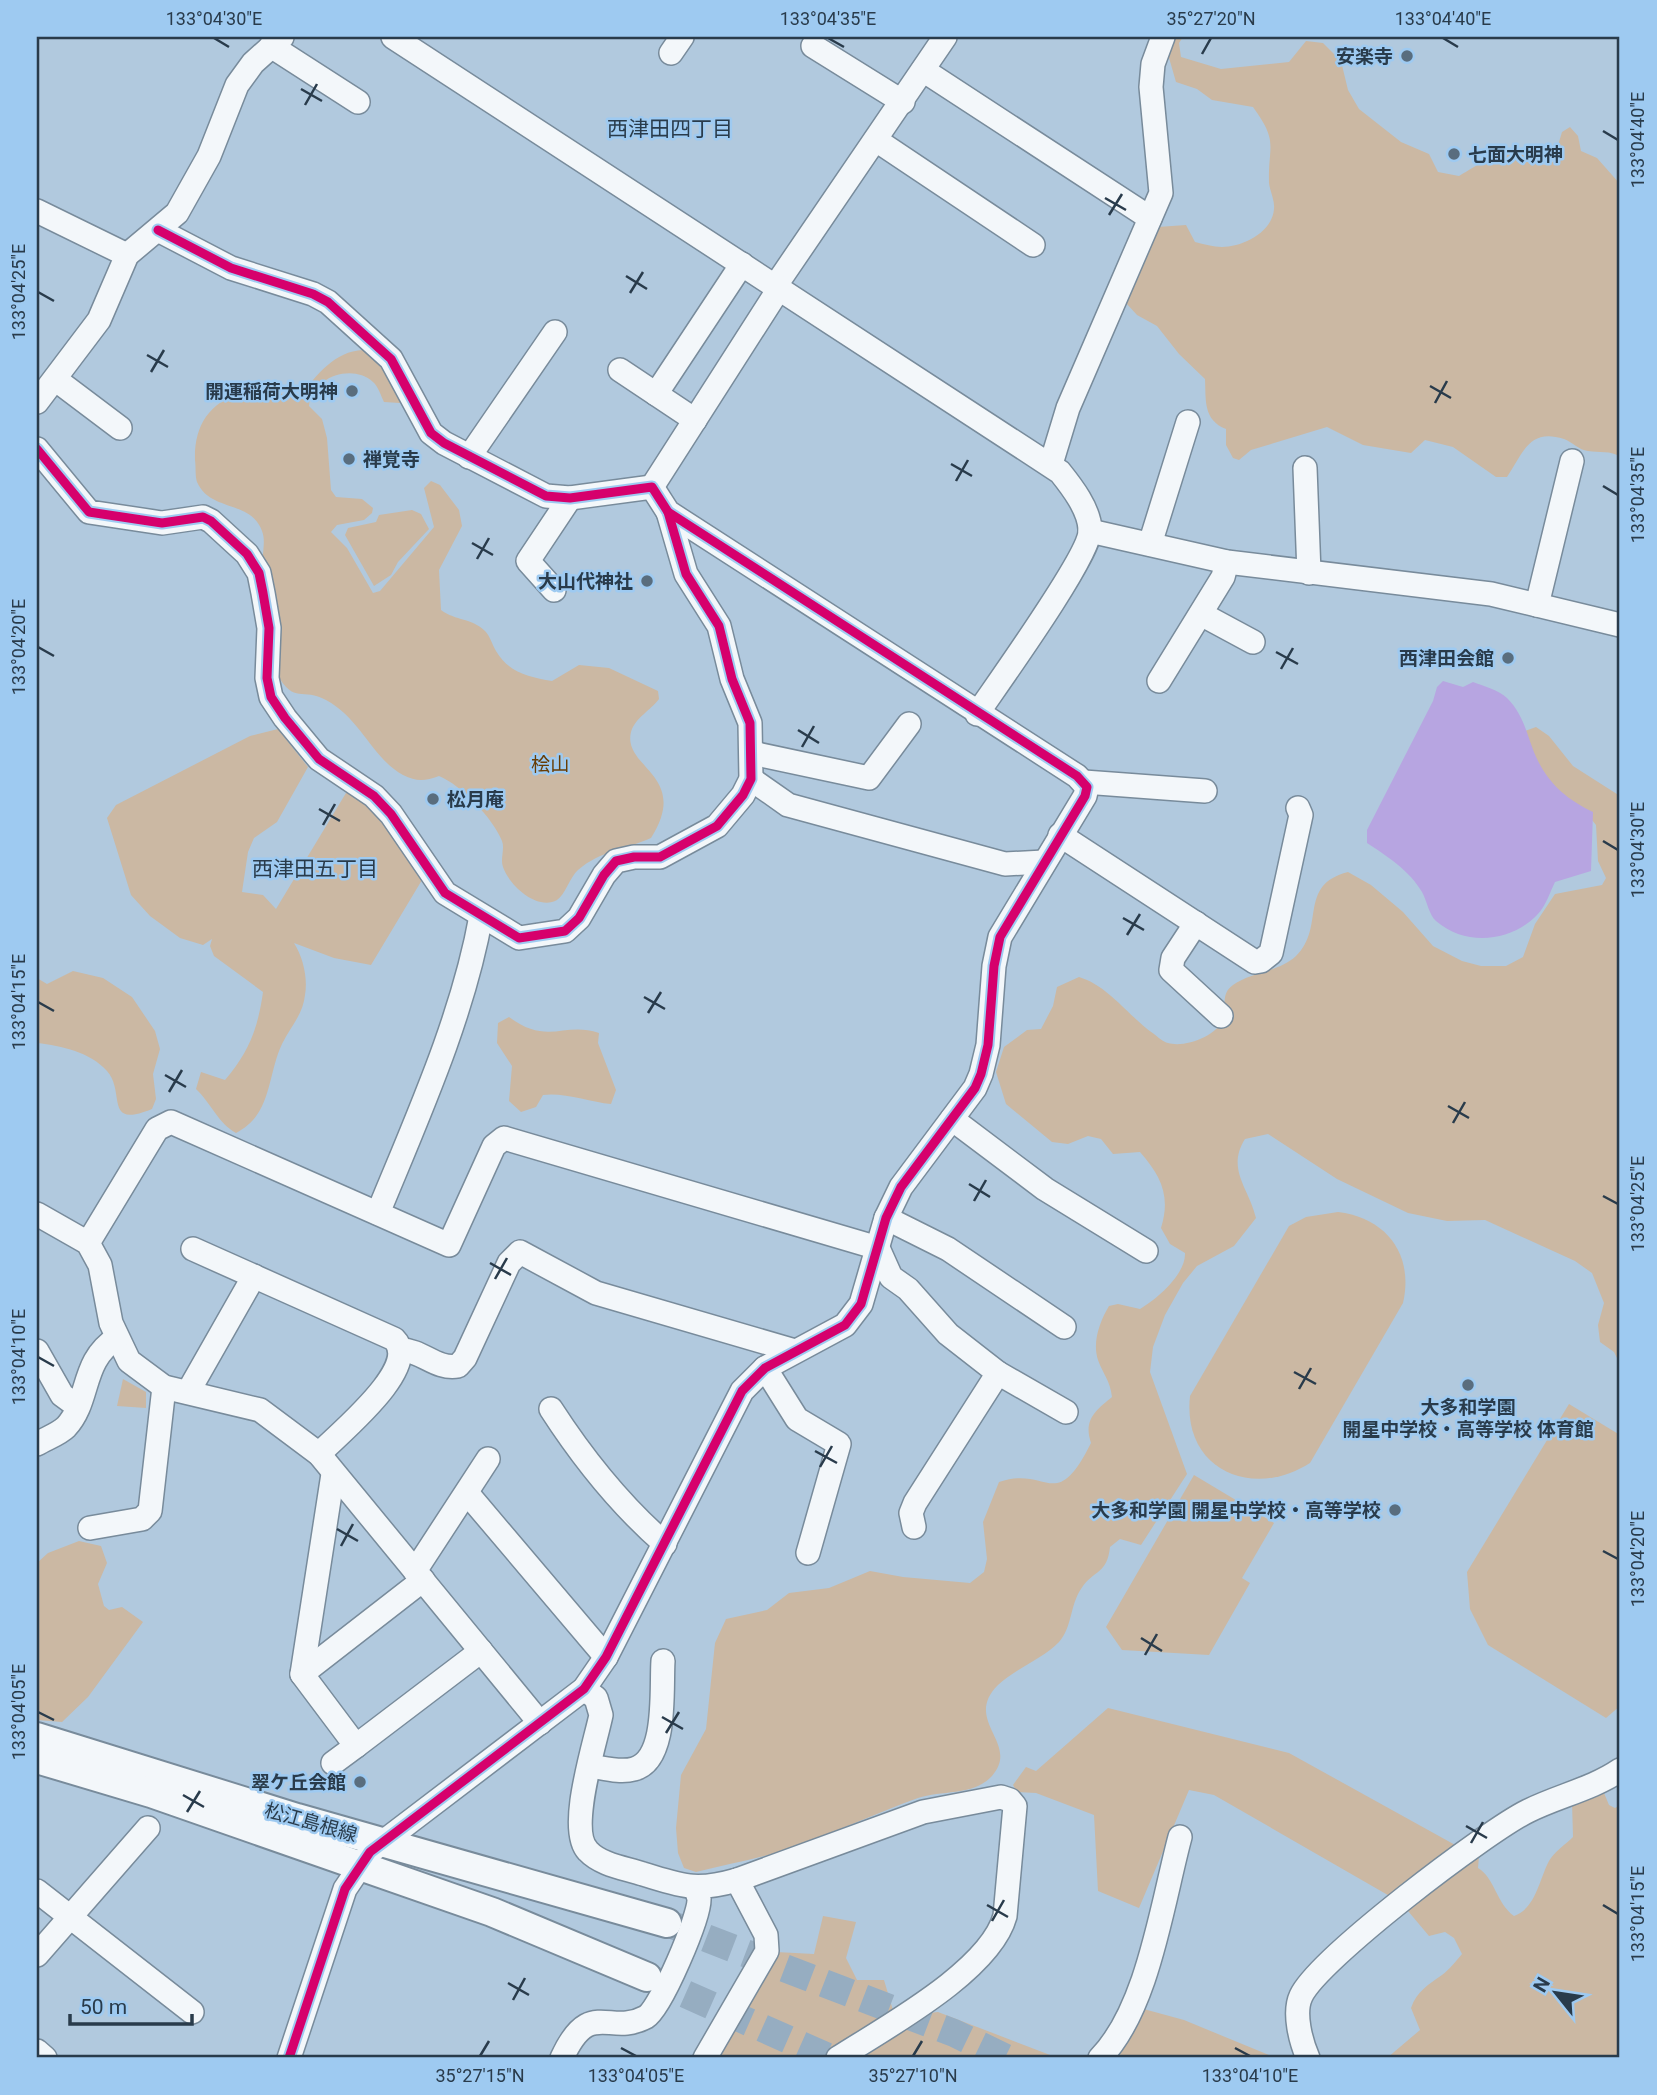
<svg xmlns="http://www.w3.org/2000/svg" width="1657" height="2095" font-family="Roboto,'Noto Sans JP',sans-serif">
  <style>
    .green { fill: #cbb8a3 }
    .water { fill: #b7a5e1 }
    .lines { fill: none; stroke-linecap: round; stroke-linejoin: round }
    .major-tunnel { stroke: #96adc1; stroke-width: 28; stroke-dasharray: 28 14; stroke-linecap: butt }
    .minor-casing { stroke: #788b9b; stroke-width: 26 }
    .major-casing { stroke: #788b9b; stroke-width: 32 }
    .minor { stroke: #f3f7fa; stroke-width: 23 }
    .major { stroke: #f3f7fa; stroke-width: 28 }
    .cycleway-casing { stroke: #9ecaf1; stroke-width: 13 }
    .cycleway { stroke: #d6006c; stroke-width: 9 }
    .ticks { fill: none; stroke: #293b4b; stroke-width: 2.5 }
    .poi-dot { fill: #596d7e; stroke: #9ecaf1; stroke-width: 2.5 }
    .labels { text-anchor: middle; stroke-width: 5; stroke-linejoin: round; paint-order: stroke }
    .poi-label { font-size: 19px; font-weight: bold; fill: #293b4b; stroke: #9ecaf1; text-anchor: end }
    .park-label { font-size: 19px; fill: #683d05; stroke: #9ecaf1 }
    .street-label { font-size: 19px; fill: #293b4b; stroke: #9ecaf1 }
    .neighbourhood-label { font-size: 21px; fill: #293b4b; stroke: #9ecaf1 }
    .neatline { fill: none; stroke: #293b4b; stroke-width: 2.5 }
    .ticks-label { font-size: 18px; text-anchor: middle; fill: #293b4b }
  </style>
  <rect width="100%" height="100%" fill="#b1c9de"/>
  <g class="green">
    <path d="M1169,37H1183L1179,43L1181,57L1221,69L1289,62L1306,41L1323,43L1341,61L1348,90L1359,109L1401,142L1429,154L1438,172L1459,176C1490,158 1509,140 1544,165L1553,162L1562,132L1570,127L1578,136L1581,151L1597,158L1620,184V457C1611,450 1599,453 1588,451C1579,450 1572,442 1564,439C1529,428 1524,452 1507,477H1496L1453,447L1425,440L1411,453L1363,445L1327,427L1251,450L1239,460L1233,458L1226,445V429C1203,420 1206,400 1205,379L1179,354L1157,326L1137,315L1126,303C1132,271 1150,258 1158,227L1186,225L1195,242C1204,244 1213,247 1222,247C1242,247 1272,233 1274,209C1275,201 1270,191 1269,183C1268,144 1279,143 1253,107L1212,100L1197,89L1176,82L1165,44Z"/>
    <path d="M363,350L385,365L402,399L400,403L384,402C381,396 378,386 373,382C352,363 312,377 309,406L322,419L327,438L331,490L336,497L362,499L373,508L372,513L364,520L337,525L331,532L347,548L373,593L380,591L434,527L424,488L431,481L440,485L459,510L462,526L439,570L441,610C456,621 472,618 485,631C490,636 492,644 496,651C509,673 529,677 552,681L579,665L609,668L658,691L659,699C651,710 635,718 631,732C622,768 691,775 651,838C626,849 600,851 578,870C570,877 565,895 557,900C537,911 509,885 503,867C500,859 505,849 502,841C493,818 461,785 439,776C425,781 417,782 403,775C372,758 361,719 326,700C303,687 294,705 277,674C272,638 263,599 263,562C262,552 266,541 262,531C251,500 210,512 197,482C195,476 196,467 195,460C194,427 208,403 242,392C259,386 282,395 300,397C316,375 335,351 363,350Z"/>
    <path d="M412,510L421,514L429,529L398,562L391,575L374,586L345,535L348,528L376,522L379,515Z"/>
    <path d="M1536,727L1549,736L1573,766L1620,796V1364L1614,1352L1600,1342L1598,1325L1604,1303L1592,1273L1575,1261L1485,1220L1447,1221L1408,1213L1337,1179L1268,1134L1245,1139C1226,1169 1249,1188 1256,1218L1234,1246L1197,1266L1183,1283L1165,1315L1153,1347L1150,1372L1187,1474L1141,1545L1120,1539L1110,1547C1107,1575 1094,1569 1081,1589C1070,1605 1072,1628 1059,1642C1043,1659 1016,1668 998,1685C962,1721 1021,1743 992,1776C974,1796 942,1790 918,1798C876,1813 836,1832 794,1847C763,1858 728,1864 696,1872L684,1868L678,1853L676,1828L681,1775L706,1729L715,1643L726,1619L767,1610L789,1593L829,1588L870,1571L903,1577L970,1583L984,1572L987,1559L983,1522L999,1482C1048,1465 1055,1515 1091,1443C1083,1420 1096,1410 1112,1397C1110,1380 1103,1374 1098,1360C1092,1342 1100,1321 1109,1306L1118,1304L1140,1309C1157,1299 1186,1274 1185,1253L1170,1244L1161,1228C1171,1196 1161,1176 1140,1152L1113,1154L1101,1139L1088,1136L1068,1144L1052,1142L1006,1104L996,1072L1004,1047L1027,1030L1041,1029L1053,1006L1057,987L1079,977C1109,986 1128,1016 1154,1034C1158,1037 1163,1042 1168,1043C1185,1048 1217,1036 1223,1019C1227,1007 1220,994 1233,985C1251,972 1279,972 1296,956C1326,927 1297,885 1348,872L1371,885L1403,912L1433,946L1462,961L1481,966H1506L1523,957L1535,924L1555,894L1602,885L1606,878L1598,861L1596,825L1588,815L1556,794L1537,765L1525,731Z"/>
    <path d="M278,729L308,767L277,822L254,838L248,852L242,892L263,895L276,909L349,788L365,798L421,870L422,880L371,965L334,958L294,943C303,957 308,978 305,995C303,1015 290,1027 282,1044C267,1076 272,1115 236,1133C218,1123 211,1103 196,1089L201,1072L225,1080C249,1052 258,1028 263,992L214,956L210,946L212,939L203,945L180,938L150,916L131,895L107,818L116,805L250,736Z"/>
    <path d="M73,971L103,978L132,997L155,1031L160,1049L153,1074L156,1099L152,1109C103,1129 126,1092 107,1071C90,1052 62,1046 37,1043V978L47,984Z"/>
    <path d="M509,1017C548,1046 564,1021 599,1033L598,1043L616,1090L611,1104C590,1102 563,1092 543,1095L536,1107L521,1112L509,1101L512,1066L497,1043L498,1023Z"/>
    <path d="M1338,1212C1387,1218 1414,1255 1403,1303L1310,1463C1252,1500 1182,1470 1190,1396L1289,1226L1306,1217Z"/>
    <path d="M123,1379L146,1392V1408L117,1406Z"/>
    <path d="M1569,1404L1620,1435V1706L1606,1718L1488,1645L1470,1609L1467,1572Z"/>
    <path d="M1194,1475L1274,1523L1242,1578L1250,1583L1209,1655L1122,1650L1106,1627Z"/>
    <path d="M79,1541L101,1546L107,1563L98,1584L104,1606L109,1610L122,1607L143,1622L88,1697L62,1722L37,1720V1563L48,1553Z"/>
    <path d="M1108,1708L1289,1753L1457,1846L1393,1898L1214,1795L1189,1790L1139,1908L1098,1891L1094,1815L1036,1793L1017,1792L1013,1785L1026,1767L1036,1771Z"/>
    <path d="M1597,1788L1604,1793L1609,1805L1615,1808L1620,1805V2058H1387L1420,2030L1411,2008C1417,1991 1428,1985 1442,1975C1449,1970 1456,1961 1462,1954L1454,1938L1445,1932L1429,1936L1408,1911L1409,1901L1479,1856L1478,1868C1495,1878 1496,1903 1514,1916C1536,1908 1539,1880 1549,1861C1554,1852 1566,1844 1573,1837L1572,1802Z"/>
    <path d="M823,1916L856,1922L846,1958L857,1980H884L895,2017L938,2012L1058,2058H711L776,1952L814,1954Z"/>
    <path d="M1140,2008L1184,2020L1276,2058H1114Z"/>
  </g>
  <path class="water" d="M1443,681L1463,687L1473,682C1483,686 1499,690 1507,698C1526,717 1527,739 1538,761C1551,786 1568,800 1593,812L1591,871L1555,882C1550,892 1546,906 1537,915C1511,942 1466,947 1436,921C1429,915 1427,901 1422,892C1410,871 1387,856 1367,843V830L1433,701L1437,687Z"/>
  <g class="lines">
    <g class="major-tunnel">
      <path d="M667,1923L954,2033L1006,2058"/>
      <path d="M647,1977L830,2058"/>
    </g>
    <g class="minor-casing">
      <g id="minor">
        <path d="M393,37L1060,472C1072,487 1089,509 1090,529C1092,553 996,686 977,714"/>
        <path d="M271,46L358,102"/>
        <path d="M813,46L903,102"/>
        <path d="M671,53L682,37"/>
        <path d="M923,70L1150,218"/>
        <path d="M876,140L1033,245"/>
        <path d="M37,211L127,255"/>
        <path d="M158,230L231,268L313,294L328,302L391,359L431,433L444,443L546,496L570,498L652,487L668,512L1077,776L1087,787L1085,796L1000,937L994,966L988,1045L981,1074L975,1088L901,1187L886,1218L861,1304L845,1325L765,1368L742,1391L606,1657L584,1689L370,1852L345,1889L289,2058"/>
        <path d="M776,285L945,37"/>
        <path d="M620,370L695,420"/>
        <path d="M55,379L120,428"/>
        <path d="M656,394L742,264"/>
        <path d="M37,402L99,320L127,255L177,213L209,156L237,85L253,63L282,37"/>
        <path d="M37,449L89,512L162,523L203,517L211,521L247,554L259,573L263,593L269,628L267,678L271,697L285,718L319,759L374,796L391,814L445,893L519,938L565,931L579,918L604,875L616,861L634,857H660L717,826L743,795L751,779L750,723L732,679L719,626L686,574L668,512"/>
        <path d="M469,457L555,332"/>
        <path d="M1051,464L1068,408L1161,193L1151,87L1153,64L1163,37"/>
        <path d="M1305,468L1309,573"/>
        <path d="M652,487L780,287"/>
        <path d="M1090,531L1227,562L1491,594L1620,625"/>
        <path d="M1150,544L1188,422"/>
        <path d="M554,590L528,561L570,498"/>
        <path d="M1537,605L1572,461"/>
        <path d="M1201,614L1253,642"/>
        <path d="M1159,681L1223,577L1227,562"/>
        <path d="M752,753L869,778L909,724"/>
        <path d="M751,779L788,805L1005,864L1044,862"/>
        <path d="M1084,782L1205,791"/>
        <path d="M1060,835L1255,962L1261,961L1271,953L1301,815L1298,808"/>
        <path d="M1196,923L1173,958L1171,970L1221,1016"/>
        <path d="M952,1119L1045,1189L1146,1251"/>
        <path d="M378,1213C417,1118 463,1017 481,916"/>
        <path d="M37,1214L88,1243L100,1265L111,1323L129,1361L164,1387L260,1410L319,1454L540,1723"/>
        <path d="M886,1218L948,1249L1064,1327"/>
        <path d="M88,1243L157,1129L171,1122L449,1245L494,1146L504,1138L878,1248L891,1277L908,1289L948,1334L998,1373L915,1503L911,1513L914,1527"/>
        <path d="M193,1249L394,1339C422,1367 338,1434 319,1454"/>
        <path d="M401,1350C422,1350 436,1370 458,1366L465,1358L509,1263L520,1252L596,1293L795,1351"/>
        <path d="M37,1351L62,1395L77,1406"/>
        <path d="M765,1368L797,1419L839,1444L808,1553"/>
        <path d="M998,1373L1066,1412"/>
        <path d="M188,1392L254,1276"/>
        <path d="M551,1409C584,1460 619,1504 665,1544"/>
        <path d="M37,1444C45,1439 59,1434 66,1427C91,1400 80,1361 117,1338"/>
        <path d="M333,1474L302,1674L356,1746L481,1651"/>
        <path d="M467,1493L606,1657"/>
        <path d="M90,1528L142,1519L150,1511L164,1387"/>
        <path d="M415,1571L488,1459"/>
        <path d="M302,1674L423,1580"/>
        <path d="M584,1689L596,1698L601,1715C595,1744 567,1830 588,1851C601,1865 625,1868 643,1874C683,1886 695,1892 737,1880L923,1812L1001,1797L1010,1800L1015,1806L1005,1916C990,1971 886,2027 838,2058"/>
        <path d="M333,1763L356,1746"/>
        <path d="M590,1766C604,1768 620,1773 634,1769C668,1760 661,1689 663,1661"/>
        <path d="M37,1891L192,2012"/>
        <path d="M37,1955L148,1828"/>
        <path d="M37,2051L45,2058"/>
        <path d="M562,2058C590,1997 609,2037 646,2017C661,2008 700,1916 699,1899C699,1898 696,1889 696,1889"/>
        <path d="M705,2058L767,1951L766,1935L737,1880"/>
        <path d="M1100,2058C1148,2009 1162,1904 1180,1837"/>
        <path d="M1308,2058C1301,2042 1293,2013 1301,1996C1318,1959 1487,1831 1528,1811C1558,1796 1592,1789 1620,1770"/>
      </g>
    </g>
    <g class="major-casing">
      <g id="major">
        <path d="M37,1737L297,1818L667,1923"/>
        <path d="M37,1759L151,1793L492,1912L647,1977"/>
      </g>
    </g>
    <use href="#minor" class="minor"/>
    <use href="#major" class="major"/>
    <g class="cycleway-casing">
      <g id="cycleway">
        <path d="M158,230L231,268L313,294L328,302L391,359L431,433L444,443L546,496L570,498L652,487L668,512L1077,776L1087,787L1085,796L1000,937L994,966L988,1045L981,1074L975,1088L901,1187L886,1218L861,1304L845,1325L765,1368L742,1391L606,1657L584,1689L370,1852L345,1889L289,2058"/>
        <path d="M37,449L89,512L162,523L203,517L211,521L247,554L259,573L263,593L269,628L267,678L271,697L285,718L319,759L374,796L391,814L445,893L519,938L565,931L579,918L604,875L616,861L634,857H660L717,826L743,795L751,779L750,723L732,679L719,626L686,574L668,512"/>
      </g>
    </g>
    <use href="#cycleway" class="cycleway"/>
  </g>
  <path class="ticks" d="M214,38L229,47M828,38L844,47M1443,38L1458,47M1202,54L1211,38M301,89L322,101M305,105L317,84M1603,131L1618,140M1105,198L1126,210M1109,215L1122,194M626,276L647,289M38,292L54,301M630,293L643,272M147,355L168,367M151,372L164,350M1430,386L1451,398M1435,403L1447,381M951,464L972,476M956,481L968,460M1603,486L1618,495M472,543L493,555M477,559L489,538M38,647L54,656M1276,652L1298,664M1281,669L1293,648M798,730L819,743M802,747L814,726M319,809L340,821M323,825L335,804M1603,841L1618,850M1123,918L1144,930M1127,935L1140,914M644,997L665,1009M38,1002L54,1011M648,1013L661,992M165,1075L186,1087M169,1092L182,1070M1448,1106L1469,1118M1453,1123L1465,1102M969,1184L990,1197M1603,1196L1618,1204M974,1201L986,1180M490,1263L511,1275M495,1279L507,1258M38,1357L54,1366M1294,1372L1316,1384M1299,1389L1311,1368M815,1451L837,1463M820,1467L832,1446M337,1529L358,1541M341,1546L353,1524M1603,1551L1618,1559M1141,1638L1162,1651M1145,1655L1157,1634M38,1712L54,1720M662,1717L683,1729M666,1733L679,1712M183,1795L204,1807M187,1812L200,1791M1466,1826L1487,1838M1471,1843L1483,1822M987,1905L1008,1917M1603,1905L1618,1914M992,1921L1004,1900M508,1983L529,1995M513,2000L525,1978M621,2048L636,2056M1235,2048L1250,2056M480,2056L489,2041M913,2056L922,2041"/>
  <g class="poi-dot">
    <circle cx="1407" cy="56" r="7"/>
    <circle cx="1454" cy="154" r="7"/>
    <circle cx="352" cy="391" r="7"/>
    <circle cx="349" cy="459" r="7"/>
    <circle cx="647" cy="581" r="7"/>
    <circle cx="1508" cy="658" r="7"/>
    <circle cx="433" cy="799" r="7"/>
    <circle cx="1468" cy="1385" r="7"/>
    <circle cx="1395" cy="1510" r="7"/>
    <circle cx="360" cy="1782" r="7"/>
  </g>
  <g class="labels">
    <g class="poi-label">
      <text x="1393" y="63">安楽寺</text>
      <text x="1468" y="161" text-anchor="start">七面大明神</text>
      <text x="338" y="398">開運稲荷大明神</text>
      <text x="363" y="466" text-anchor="start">禅覚寺</text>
      <text x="633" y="588">大山代神社</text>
      <text x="1494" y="665">西津田会館</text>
      <text x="447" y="806" text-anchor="start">松月庵</text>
      <text x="1468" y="1414" text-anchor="middle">大多和学園<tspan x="1468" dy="22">開星中学校・高等学校 体育館</tspan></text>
      <text x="1381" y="1517">大多和学園 開星中学校・高等学校</text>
      <text x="346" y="1789">翠ケ丘会館</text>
    </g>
    <g class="park-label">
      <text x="550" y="771">桧山</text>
    </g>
    <g class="street-label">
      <text transform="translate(311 1822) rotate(16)" y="7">松江島根線</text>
    </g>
    <g class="neighbourhood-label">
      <text x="670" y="136">西津田四丁目</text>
      <text x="315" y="876">西津田五丁目</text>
    </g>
  </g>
  <rect width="1657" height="2095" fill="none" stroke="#9ecaf1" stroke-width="77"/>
  <g transform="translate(1556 1993) rotate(300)" stroke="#9ecaf1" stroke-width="5" paint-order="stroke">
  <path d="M0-5L12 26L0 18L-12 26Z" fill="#293b4b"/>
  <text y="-10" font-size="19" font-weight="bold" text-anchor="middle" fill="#293b4b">N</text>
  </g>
  <path d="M70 2014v10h122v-10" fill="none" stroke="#293b4b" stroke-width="3.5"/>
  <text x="80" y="2014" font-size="21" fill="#293b4b" stroke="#9ecaf1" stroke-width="5" paint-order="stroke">50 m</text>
  <rect x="38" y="38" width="1580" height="2018" class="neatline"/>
  <g class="ticks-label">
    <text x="214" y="25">133°04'30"E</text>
    <text x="828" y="25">133°04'35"E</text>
    <text x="1211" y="25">35°27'20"N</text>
    <text x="1443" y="25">133°04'40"E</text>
    <text transform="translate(1638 140) rotate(-90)" y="6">133°04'40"E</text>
    <text transform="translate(19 292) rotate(-90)" y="6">133°04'25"E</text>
    <text transform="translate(1638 495) rotate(-90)" y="6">133°04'35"E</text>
    <text transform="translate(19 647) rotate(-90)" y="6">133°04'20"E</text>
    <text transform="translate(1638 850) rotate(-90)" y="6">133°04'30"E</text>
    <text transform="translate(19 1002) rotate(-90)" y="6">133°04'15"E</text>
    <text transform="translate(1638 1204) rotate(-90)" y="6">133°04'25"E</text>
    <text transform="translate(19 1357) rotate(-90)" y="6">133°04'10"E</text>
    <text transform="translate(1638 1559) rotate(-90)" y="6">133°04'20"E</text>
    <text transform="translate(19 1712) rotate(-90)" y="6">133°04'05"E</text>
    <text transform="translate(1638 1914) rotate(-90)" y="6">133°04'15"E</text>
    <text x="480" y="2082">35°27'15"N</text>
    <text x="636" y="2082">133°04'05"E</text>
    <text x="913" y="2082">35°27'10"N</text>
    <text x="1250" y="2082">133°04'10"E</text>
  </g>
</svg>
